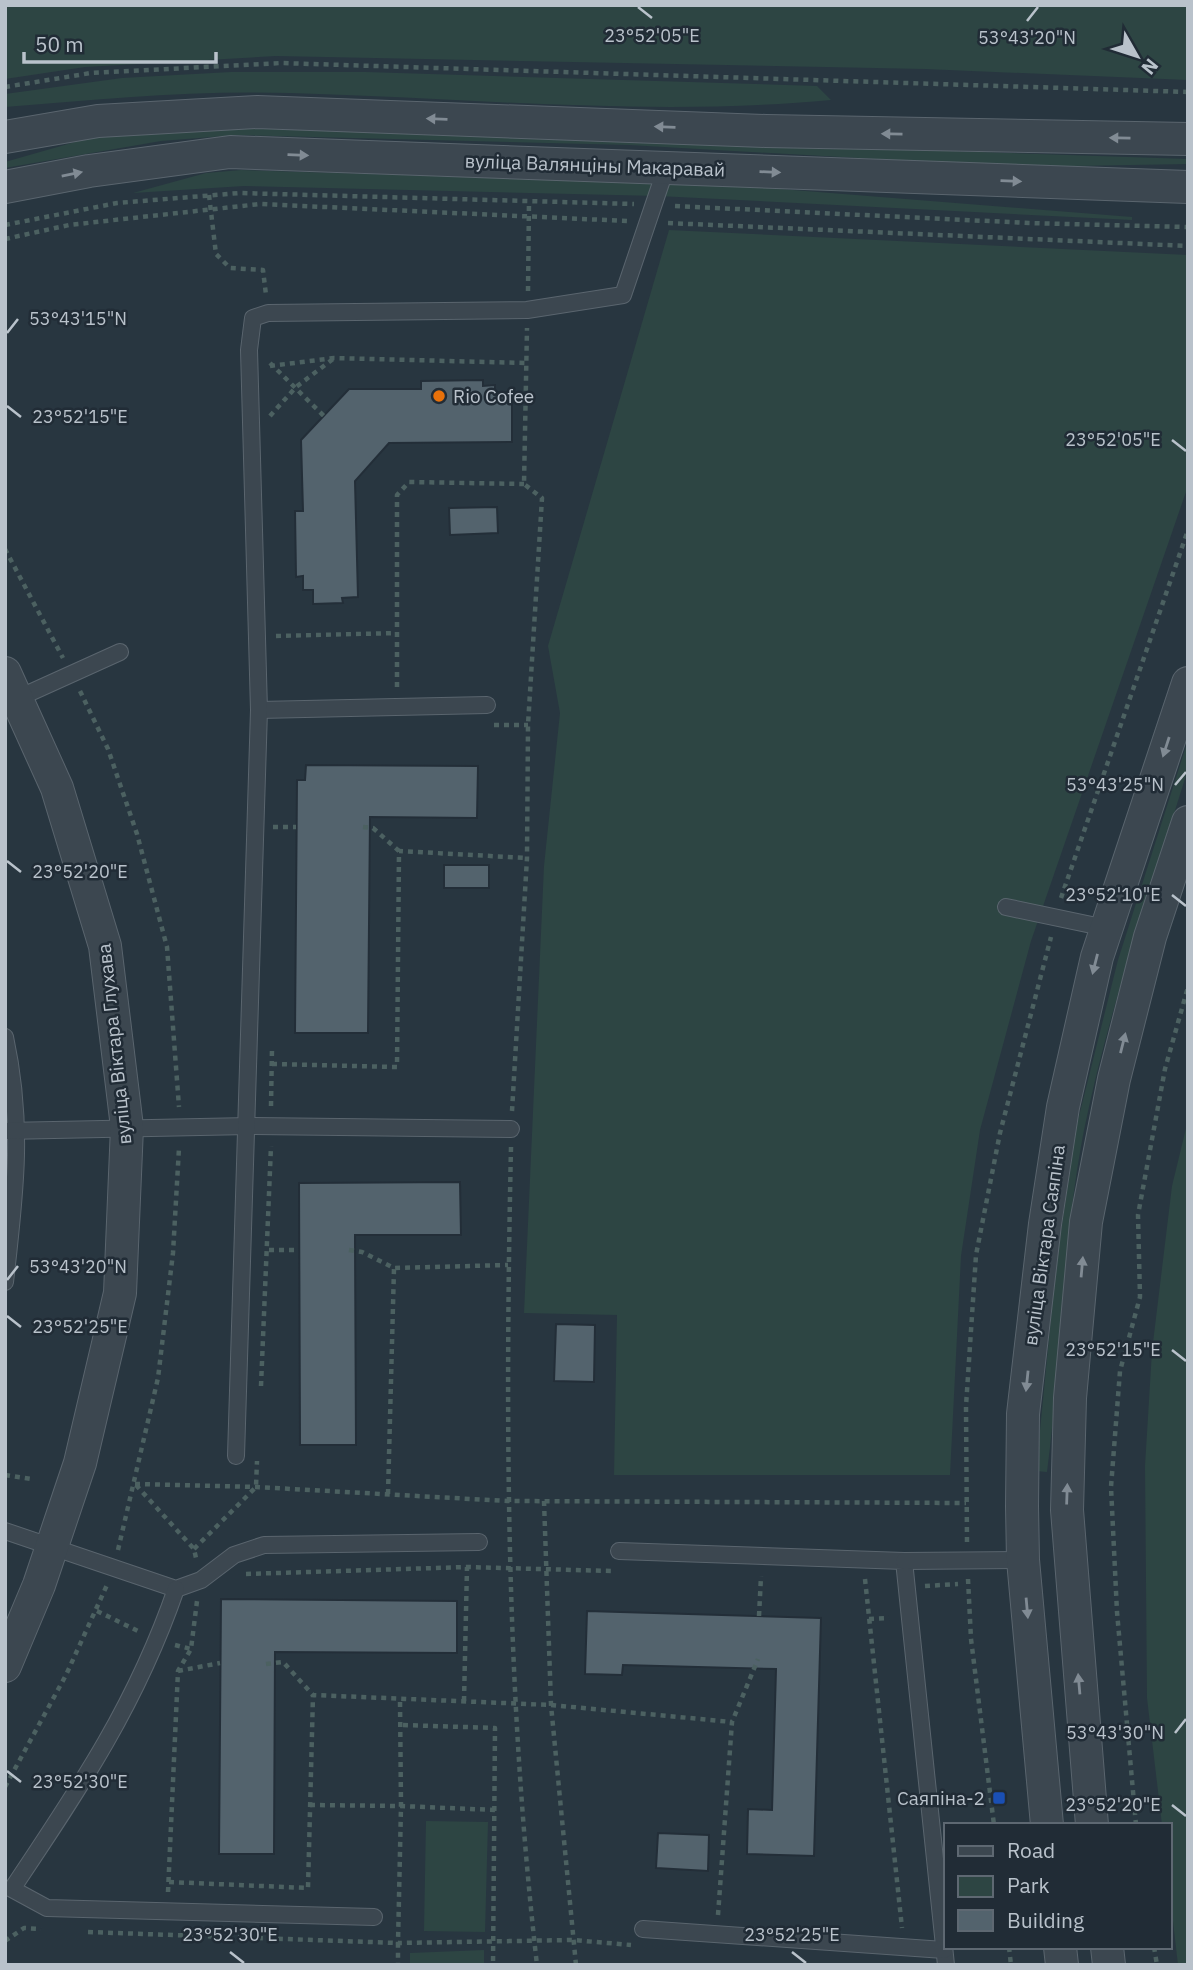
<svg xmlns="http://www.w3.org/2000/svg" width="1193" height="1970" font-family="'IBM Plex Sans',sans-serif">
  <style>
    .green { fill: #2d4543 }
    .building { fill: #53636d; stroke: #232e38; stroke-width: 2 }
    .lines { fill: none; stroke-linecap: round; stroke-linejoin: round }
    .service-casing { stroke: #5a656e; stroke-width: 18 }
    .minor-casing { stroke: #5a656e; stroke-width: 34 }
    .path { stroke: #4c6161; stroke-width: 4.5; stroke-dasharray: 5 5; stroke-linecap: butt }
    .service { stroke: #3c4750; stroke-width: 16 }
    .minor { stroke: #3c4750; stroke-width: 32 }
    .oneway { fill: #818b94 }
    .ticks { fill: none; stroke: #b9c2cb; stroke-width: 2.5 }
    .food-dot { fill: #e8710a; stroke: #212c36; stroke-width: 2.5 }
    .transit-dot { fill: #1a4fb4; stroke: #212c36; stroke-width: 2.5 }
    .labels { text-anchor: middle; stroke-width: 5; stroke-linejoin: round; paint-order: stroke }
    .street-label { font-size: 19px; fill: #b9c2cb; stroke: #212c36 }
    .poi-label { font-size: 19px; fill: #b9c2cb; stroke: #212c36; text-anchor: start }
    .ticks-label { font-size: 18px; text-anchor: middle; fill: #b9c2cb; stroke: #212c36; stroke-width: 5; stroke-linejoin: round; paint-order: stroke }
  </style>
  <rect width="100%" height="100%" fill="#283640"/>
  <g class="green">
    <path d="M5,5H1188V80L925,69L276,56L85,67L5,79Z"/>
    <path d="M231,72H366L817,86L831,100C652,117 470,98 291,93C195,90 100,99 5,107V94L122,78Z"/>
    <path d="M225,127L1188,159V164L1018,167L629,145L237,135L161,141L5,168V162L96,136Z"/>
    <path d="M241,170L729,185L1132,217V220L658,196L244,186L133,193L206,173Z"/>
    <path d="M669,230L1188,255V486L1031,941L980,1130L961,1256L950,1475H614L617,1315L524,1313L544,866L560,713L548,646Z"/>
    <path d="M1188,740V769C1151,888 1109,1008 1084,1130C1062,1243 1062,1358 1047,1472L1036,1471L1056,1267L1076,1128L1118,960Z"/>
    <path d="M1188,1120V1965H1178L1170,1895V1825H1162L1147,1698L1145,1466L1152,1351L1172,1186Z"/>
    <path d="M426,1821L488,1822L485,1932L424,1931Z"/>
    <path d="M484,1950V1965H410V1953Z"/>
  </g>
  <g class="building">
    <path d="M483,380V386L495,385V393L512,392V442L389,443L355,481L358,597L342,598L343,603L313,604V590H303V576L296,577L295,511H303L301,440L349,389H421V381Z"/>
    <path d="M497,507L498,533L450,535L449,508Z"/>
    <path d="M306,765L478,766L477,818L370,817L368,1033H295L297,780H305Z"/>
    <rect x="444" y="865" width="45" height="23"/>
    <path d="M460,1182L461,1235H355L356,1445H300L299,1183Z"/>
    <path d="M556,1324L595,1325L594,1382L554,1381Z"/>
    <path d="M221,1599L457,1601V1653L275,1652L274,1854H219Z"/>
    <path d="M587,1611L821,1618L814,1856L747,1854L748,1809L772,1810L776,1669L623,1665L622,1675L585,1674Z"/>
    <path d="M658,1833L709,1835L708,1871L656,1868Z"/>
  </g>
  <g class="lines">
    <g class="service-casing">
      <g id="service">
        <path d="M14,700L120,652"/>
        <path d="M259,710L487,705"/>
        <path d="M1006,907L1106,928"/>
        <path d="M5,1037C24,1125 15,1194 5,1282"/>
        <path d="M5,1131L249,1126L511,1129"/>
        <path d="M236,1456L259,710L249,350L253,318L268,313L527,310L623,295L666,168"/>
        <path d="M5,1531L176,1589L201,1580L234,1555L264,1545L479,1542"/>
        <path d="M619,1551L904,1561L946,1965"/>
        <path d="M904,1561L1023,1560"/>
        <path d="M176,1589C136,1705 79,1789 12,1889L47,1908L374,1917"/>
        <path d="M643,1929L944,1950"/>
      </g>
    </g>
    <g class="minor-casing">
      <g id="minor">
        <path d="M5,137L98,121L257,112L766,131L1188,139"/>
        <path d="M5,187L89,171L230,152L1188,187"/>
        <path d="M5,673L57,788L105,946L127,1127L120,1293L80,1463L39,1585L5,1666"/>
        <path d="M1047,1825L1023,1560L1022,1506L1023,1414L1045,1224L1063,1107L1097,957L1188,683"/>
        <path d="M1092,1825L1067,1510L1070,1398L1086,1222L1114,1079L1150,937L1188,822"/>
        <path d="M1060,1947L1062,1965"/>
        <path d="M1107,1947L1109,1965"/>
      </g>
    </g>
    <g class="path">
      <path d="M5,87L91,73L281,63L1188,92"/>
      <path d="M209,195L216,254L230,268L263,270L266,295"/>
      <path d="M675,206L1029,223L1188,227"/>
      <path d="M668,223L1188,246"/>
      <path d="M5,225L117,203L240,193L634,204"/>
      <path d="M5,239L69,225L260,204L627,221"/>
      <path d="M528,291L529,201"/>
      <path d="M270,363L324,416"/>
      <path d="M270,366L334,358L526,363"/>
      <path d="M270,416L296,387L333,359"/>
      <path d="M5,549L63,658"/>
      <path d="M276,636L396,633"/>
      <path d="M397,687V495L409,482L524,484"/>
      <path d="M80,691L108,749L137,834L167,947L179,1107"/>
      <path d="M494,725H528"/>
      <path d="M273,827H296"/>
      <path d="M363,827L373,828L399,851"/>
      <path d="M1061,898L1188,530"/>
      <path d="M272,1064L397,1067L399,851L527,858"/>
      <path d="M271,1106L272,1048"/>
      <path d="M512,1111L527,858L528,725L542,498L524,484L527,328"/>
      <path d="M511,1147C505,1421 506,1693 537,1965"/>
      <path d="M269,1250H299"/>
      <path d="M349,1250L362,1252L394,1268L508,1265"/>
      <path d="M261,1386L271,1146"/>
      <path d="M5,1475L32,1479"/>
      <path d="M135,1484L256,1487L507,1501L966,1503"/>
      <path d="M136,1485L194,1549L196,1558"/>
      <path d="M388,1494L394,1268"/>
      <path d="M544,1501L551,1705L576,1965"/>
      <path d="M967,1542L966,1406L976,1255L1000,1133L1051,937"/>
      <path d="M194,1549L256,1487L257,1461"/>
      <path d="M118,1550L158,1378L173,1253L179,1148"/>
      <path d="M246,1574L467,1567L611,1571"/>
      <path d="M865,1579L902,1928"/>
      <path d="M968,1579L971,1639L994,1825"/>
      <path d="M925,1586L958,1584"/>
      <path d="M97,1611L140,1632"/>
      <path d="M759,1616L761,1576"/>
      <path d="M869,1619L889,1618"/>
      <path d="M175,1645L191,1649"/>
      <path d="M266,1664L283,1662L313,1695L551,1705L732,1722"/>
      <path d="M178,1671L220,1663"/>
      <path d="M464,1701L467,1567"/>
      <path d="M403,1725L495,1728L493,1965"/>
      <path d="M5,1787L66,1675L107,1585"/>
      <path d="M310,1805L401,1806L400,1700"/>
      <path d="M495,1810L401,1806L398,1943L573,1940L631,1945"/>
      <path d="M1136,1825L1117,1612L1111,1487L1120,1371L1140,1297L1138,1215L1165,1069L1188,987"/>
      <path d="M169,1882L308,1888L313,1695"/>
      <path d="M168,1892L178,1671L191,1649L197,1601"/>
      <path d="M718,1915L732,1722L758,1659"/>
      <path d="M88,1932L398,1943V1965"/>
      <path d="M5,1941L24,1928L41,1929"/>
      <path d="M1009,1947L1011,1965"/>
      <path d="M1154,1947L1157,1965"/>
    </g>
    <use href="#service" class="service"/>
    <use href="#minor" class="minor"/>
  </g>
  <defs><path id="oneway-solid" d="M-6-.8H1V-3.2L6.5 0L1 3.2V.8H-6Z" transform="scale(1.75)"/></defs>
  <g class="oneway">
    <use href="#oneway-solid" transform="translate(437 119) rotate(-178)"/>
    <use href="#oneway-solid" transform="translate(665 127) rotate(-178)"/>
    <use href="#oneway-solid" transform="translate(892 134) rotate(-179)"/>
    <use href="#oneway-solid" transform="translate(1120 138) rotate(-179)"/>
    <use href="#oneway-solid" transform="translate(298 155) rotate(2)"/>
    <use href="#oneway-solid" transform="translate(770 172) rotate(2)"/>
    <use href="#oneway-solid" transform="translate(72 174) rotate(-11)"/>
    <use href="#oneway-solid" transform="translate(1011 181) rotate(2)"/>
    <use href="#oneway-solid" transform="translate(1166 747) rotate(108)"/>
    <use href="#oneway-solid" transform="translate(1095 964) rotate(104)"/>
    <use href="#oneway-solid" transform="translate(1123 1043) rotate(-76)"/>
    <use href="#oneway-solid" transform="translate(1082 1267) rotate(-85)"/>
    <use href="#oneway-solid" transform="translate(1027 1381) rotate(96)"/>
    <use href="#oneway-solid" transform="translate(1067 1494) rotate(-88)"/>
    <use href="#oneway-solid" transform="translate(1027 1608) rotate(85)"/>
    <use href="#oneway-solid" transform="translate(1079 1684) rotate(-95)"/>
  </g>
  <path class="ticks" d="M638,7L652,18M1027,21L1038,7M7,333L18,319M7,406L21,417M1172,440L1186,451M1175,785L1186,772M7,861L21,872M1172,895L1186,906M7,1280L18,1266M7,1316L21,1327M1172,1350L1186,1361M1175,1733L1186,1719M7,1771L21,1782M1172,1805L1186,1816M230,1952L244,1963M792,1952L806,1963"/>
  <circle class="food-dot" cx="439" cy="396" r="7"/>
  <rect class="transit-dot" x="992" y="1791" width="14" height="14" rx="3.5"/>
  <g class="labels">
    <g class="street-label">
      <text transform="translate(595 165) rotate(2)" y="7">вуліца Валянціны Макаравай</text>
      <text transform="translate(114 1044) rotate(-96)" y="7">вуліца Віктара Глухава</text>
      <text transform="translate(1044 1245) rotate(-82)" y="7">вуліца Віктара Саяпіна</text>
    </g>
    <g class="poi-label">
      <text x="453" y="403">Rio Cofee</text>
      <text x="985" y="1805" text-anchor="end">Саяпіна-2</text>
    </g>
  </g>
  <g class="ticks-label">
    <text x="652" y="42">23°52'05"E</text>
    <text x="1027" y="44">53°43'20"N</text>
    <text x="78" y="325">53°43'15"N</text>
    <text x="80" y="423">23°52'15"E</text>
    <text x="1113" y="446">23°52'05"E</text>
    <text x="1115" y="791">53°43'25"N</text>
    <text x="80" y="878">23°52'20"E</text>
    <text x="1113" y="901">23°52'10"E</text>
    <text x="78" y="1273">53°43'20"N</text>
    <text x="80" y="1333">23°52'25"E</text>
    <text x="1113" y="1356">23°52'15"E</text>
    <text x="1115" y="1739">53°43'30"N</text>
    <text x="80" y="1788">23°52'30"E</text>
    <text x="1113" y="1811">23°52'20"E</text>
    <text x="230" y="1941">23°52'30"E</text>
    <text x="792" y="1941">23°52'25"E</text>
  </g>
  <rect width="1193" height="1970" fill="none" stroke="#b9c2cb" stroke-width="14"/>
  <rect x="944" y="1823" width="228" height="126" fill="#212c36" stroke="#5e6872" stroke-width="2"/>
  <rect x="958" y="1846" width="35" height="10" fill="#3c4750" stroke="#5e6872" stroke-width="2"/>
  <text x="1007" y="1858" font-size="21" fill="#b9c2cb">Road</text>
  <rect x="958" y="1876" width="35" height="21" fill="#2d4543" stroke="#5e6872" stroke-width="2"/>
  <text x="1007" y="1893" font-size="21" fill="#b9c2cb">Park</text>
  <rect x="958" y="1910" width="35" height="21" fill="#53636d" stroke="#5e6872" stroke-width="2"/>
  <text x="1007" y="1928" font-size="21" fill="#b9c2cb">Building</text>
  <g transform="translate(1137 56) rotate(129)" stroke="#212c36" stroke-width="5" paint-order="stroke">
  <path d="M0-5L12 26L0 18L-12 26Z" fill="#b9c2cb"/>
  <text y="-10" font-size="19" font-weight="bold" text-anchor="middle" fill="#b9c2cb">N</text>
  </g>
  <path d="M24 52v10h192v-10" fill="none" stroke="#b9c2cb" stroke-width="3.5"/>
  <text x="35" y="52" font-size="21" fill="#b9c2cb" stroke="#212c36" stroke-width="5" paint-order="stroke">50 m</text>
</svg>
